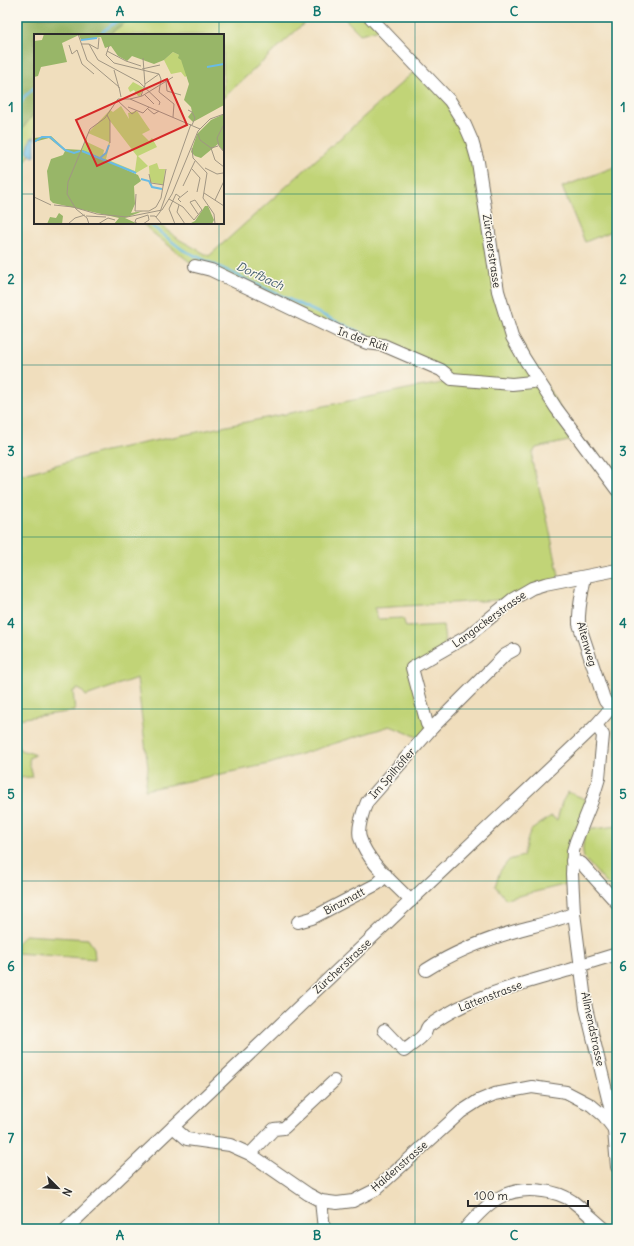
<svg xmlns="http://www.w3.org/2000/svg" width="634" height="1246" font-family="Delius,sans-serif">
  <style>
    .green { fill: #c1d477; stroke: #768051 }
    .forest { fill: #98b668; stroke: #62704a }
    .water { fill: #69bbe5; stroke: #4a7388 }
    .lines { fill: none; stroke-linecap: round; stroke-linejoin: round }
    .stream { stroke: #69bbe5; stroke-width: 2.5 }
    .minor-casing { stroke: #706a5e; stroke-width: 14 }
    .minor { stroke: #fff; stroke-width: 12 }
    .grid { fill: none; stroke: #0f766e; stroke-width: 1; stroke-opacity: 0.55 }
    .labels { text-anchor: middle; stroke-width: 3; stroke-linejoin: round; paint-order: stroke }
    .street-label { font-size: 11px; fill: #2b2b2b; stroke: #fbf7ec }
    .water-label { font-size: 12px; font-style: italic; fill: #415d6c; stroke: #fbf7ec }
    .inset-river { fill: none; stroke: #69bbe5; stroke-width: 2 }
    .inset-road { fill: none; stroke: #a19683; stroke-width: 1 }
    .view { fill: #d62828; fill-opacity: 0.15; stroke: #d62828; stroke-width: 2 }
    .inset-edge { fill: none; stroke: #2b2b2b; stroke-width: 2 }
    .neatline { fill: none; stroke: #0f766e; stroke-width: 1.5 }
    .grid-label { font-size: 13px; text-anchor: middle; font-weight: bold; fill: #0f766e }
  </style>
  <rect width="100%" height="100%" fill="#fbf7ec"/>
  <filter id="ink" filterUnits="userSpaceOnUse"><feTurbulence type="fractalNoise" baseFrequency=".025" numOctaves="2"/><feDisplacementMap in="SourceGraphic" scale="8" xChannelSelector="R" yChannelSelector="G"/><feConvolveMatrix kernelMatrix="1 2 1 2 8 2 1 2 1" color-interpolation-filters="sRGB"/></filter>
  <filter id="wash" filterUnits="userSpaceOnUse"><feTurbulence type="fractalNoise" baseFrequency=".012" numOctaves="4" result="noise"/><feDisplacementMap in="SourceGraphic" scale="16" xChannelSelector="R" yChannelSelector="G"/><feGaussianBlur stdDeviation="0.9" result="paint"/><feColorMatrix in="noise" values="0 0 0 0 0 0 0 0 0 0 0 0 0 0 0 0 0 1.4 0 .05"/><feComposite in="paint" operator="in"/></filter>
  <g filter="url(#wash)">
    <rect width="100%" height="100%" fill="#f0debd"/>
    <g class="green">
      <path d="M132,17H311L223,98V35H108Z"/>
      <path d="M343,17H370L381,29L360,34Z"/>
      <path d="M418,68L465,125L503,312L578,439L536,448L533,453L532,462L547,518L560,581L513,599L375,608L377,619L403,618L406,627L443,625L446,650L412,668L427,724L422,739L390,726L269,764L145,790L148,768L137,678L86,696L82,691L78,689L73,691L75,711L17,719V476L105,451L412,388L437,384L452,380L195,266L154,234L142,223H157L180,240L209,256Z"/>
      <path d="M35,112V137L31,138L27,152L30,154L26,160L20,162L17,161V132H20Z"/>
      <path d="M617,166V229L585,242L562,187Z"/>
      <path d="M17,740L20,750L34,754V756L30,757L29,762L33,777L17,778Z"/>
      <path d="M568,792L585,799L586,805L568,884L506,899L495,886L500,871L509,860L523,856L530,831L551,816L557,820L562,802Z"/>
      <path d="M617,826V895L584,858C581,847 584,837 588,828L594,829Z"/>
      <path d="M25,935L88,939L94,948L95,959L17,953V943Z"/>
    </g>
    <path class="forest" d="M17,17H132L108,35H35V112L20,132H17Z"/>
    <path class="water" d="M35,137V156L33,157L27,152L31,138Z"/>
    <g class="lines">
      <g class="stream">
        <path d="M98,35L122,17"/>
        <path d="M17,109L25,96L35,87"/>
        <path d="M148,223L183,250L370,337"/>
      </g>
    </g>
  </g>
  <g filter="url(#ink)">
    <g class="lines">
      <g class="minor-casing">
        <g id="minor">
          <path d="M370,17L450,101L465,125L472,141L478,162L498,291L512,337L524,358L556,408L617,490"/>
          <path d="M195,266L211,270L346,335L367,343L383,345L441,370L452,379L512,384L532,382L537,378"/>
          <path d="M585,577C582,593 578,608 579,624L603,696L605,701L611,708"/>
          <path d="M596,725L603,735L599,778L592,801L576,841L573,851L572,874L574,913L586,1008L611,1111L614,1130L617,1167"/>
          <path d="M432,728L427,724L412,668L468,636L513,599L532,588L545,584L617,570"/>
          <path d="M572,861L581,863L617,903"/>
          <path d="M411,901C393,882 368,863 360,838C357,829 363,811 367,802L432,728L505,655L514,650"/>
          <path d="M298,922L312,918L377,884L386,875"/>
          <path d="M426,970C454,952 487,939 519,930C537,925 557,921 574,913"/>
          <path d="M384,1030L404,1051C411,1045 420,1040 425,1033C427,1030 426,1027 430,1025C472,995 524,983 573,969L581,965L617,954"/>
          <path d="M173,1127L187,1139L230,1145L250,1154L308,1194L321,1201L337,1203L353,1201L375,1190L461,1112L478,1101L495,1094L532,1087L566,1092L591,1105L604,1116L617,1133"/>
          <path d="M250,1154L274,1129L284,1128L334,1081"/>
          <path d="M321,1201L324,1229"/>
          <path d="M66,1229L305,1001L596,725L617,701"/>
          <path d="M465,1229C487,1203 506,1185 543,1191C553,1192 563,1195 572,1201C583,1209 594,1220 605,1229"/>
        </g>
      </g>
      <use href="#minor" class="minor"/>
    </g>
  </g>
  <path class="grid" d="M219,17V35M415,17V1229M17,194H35M223,194H617M219,223V1229M17,365H617M17,537H617M17,709H617M17,881H617M17,1052H617"/>
  <g class="labels">
    <g class="street-label">
      <text transform="translate(492 251) rotate(82)" y="4">Zürcherstrasse</text>
      <text transform="translate(363 339) rotate(19)" y="4">In der Rüti</text>
      <text transform="translate(489 619) rotate(-36)" y="4">Langackerstrasse</text>
      <text transform="translate(587 644) rotate(74)" y="4">Altenweg</text>
      <text transform="translate(392 773) rotate(-49)" y="4">Im Spilhöfler</text>
      <text transform="translate(344 901) rotate(-28)" y="4">Binzmatt</text>
      <text transform="translate(342 966) rotate(-43)" y="4">Zürcherstrasse</text>
      <text transform="translate(490 996) rotate(-21)" y="4">Lättenstrasse</text>
      <text transform="translate(593 1029) rotate(78)" y="4">Allmendstrasse</text>
      <text transform="translate(399 1166) rotate(-41)" y="4">Haldenstrasse</text>
    </g>
    <g class="water-label">
      <text transform="translate(260 276) rotate(25)" y="4">Dorfbach</text>
    </g>
  </g>
  <g transform="translate(34 34)">
    <rect width="190" height="190" fill="#f0debd"/>
    <path d="M139,18L145,21L154,41L151,43L147,38L137,40L130,26ZM99,48L110,54L106,62H104L100,56L96,58L94,54ZM87,72L95,85L94,79L103,77L116,96L108,100L115,107L118,104L123,113L104,122L114,132L102,139L47,116L53,103V108L70,116L69,121L72,119L75,108L54,99L76,76L79,78ZM76,87L103,122L101,137L72,125L76,109ZM123,129L125,135H131L130,151L116,148L115,132Z" fill="#c1d477" fill-rule="evenodd"/>
    <path d="M10,0H190V71L159,88L154,83L158,78L157,73L150,66L155,50L147,26L144,24L145,21L139,18L130,26L120,30L98,22L93,27L84,22L77,12L71,14L67,3L47,6L45,1L28,9L33,28L7,33L4,42L0,43V7L8,6ZM190,80V118L184,110L167,124L161,122L157,118L163,100L177,86ZM17,102L31,115L49,116L104,141L107,147L100,152L101,170L97,179L109,177L91,184L104,190H80L85,184L19,169L16,166L13,137L17,125L29,121L31,117L15,104L0,108V104ZM171,172H174L180,186L178,190H155L161,187ZM25,179L29,182L28,190H13L16,183L22,184Z" fill="#98b668"/>
    <path class="inset-river" d="M47,6L63,4M173,33L190,30M0,108L8,103H16L31,116L40,119L46,117M48,117L102,139M65,125L72,119L75,111M107,145L115,147L118,153L128,155"/>
    <path class="inset-road" d="M44,0L53,26L85,53L87,63M47,10H55L64,15L65,4M55,10L64,26L105,48L126,68L125,71M35,11L38,20L43,16L48,30L60,40M75,12L72,21L80,29L125,40L127,45L125,58L140,70M73,17L92,27L107,32M108,35L126,31M80,36L85,54M132,47L133,57L147,61M111,50L125,40M111,61L120,70M107,62L111,51L109,24M96,65L108,62L139,43M83,66L98,80L102,77M94,73L109,79L115,73M114,75L120,80L125,77M154,76L158,78L161,84L158,91M73,81L76,87V109M139,83L140,70M190,90L183,104L185,112L190,118M164,100L166,106L177,114M184,112L177,114L181,126L190,133M158,114L159,124L173,139L169,164L180,180L181,190M171,134L183,140L189,139M158,135L166,144L163,158M115,140L117,149L130,151M149,152L161,127M170,159L190,172M102,160L101,177H115M0,163L17,171M135,165L149,173L160,186L168,176L161,166L156,168L164,180M181,166L190,147M147,168L144,165L154,157M20,171L39,173L63,180L93,183L128,176L138,160L164,97L176,85L190,80M145,171L143,178L151,190M115,177L122,173L127,164L132,135M52,182L72,183M116,182H121L128,190M122,183L126,178L157,90M34,190L41,184L51,181M55,190L53,184L42,175L33,160L34,148L56,95L71,84L84,65H96L166,95M64,190L74,184L81,186M104,190L101,188L102,185L114,181L115,186L109,190M141,190L135,175L142,160L146,163"/>
    <path class="view" d="M133,45L153,91L63,132L42,86Z"/>
    <rect width="190" height="190" class="inset-edge"/>
  </g>
  <rect width="634" height="1246" fill="none" stroke="#fbf7ec" stroke-width="44"/>
  <g transform="translate(58 1188) rotate(114)" stroke="#fbf7ec" stroke-width="3" paint-order="stroke">
  <path d="M0-3L7 15L0 10L-7 15Z" fill="#2b2b2b"/>
  <text y="-6" font-size="11" font-weight="bold" text-anchor="middle" fill="#2b2b2b">N</text>
  </g>
  <path d="M468 1200v6h120v-6" fill="none" stroke="#2b2b2b" stroke-width="2"/>
  <text x="474" y="1200" font-size="12" fill="#2b2b2b" stroke="#fbf7ec" stroke-width="3" paint-order="stroke">100 m</text>
  <rect x="22" y="22" width="590" height="1202" class="neatline"/>
  <g class="grid-label">
    <text x="120" y="16">A</text>
    <text x="317" y="16">B</text>
    <text x="514" y="16">C</text>
    <text x="11" y="112">1</text>
    <text x="623" y="112">1</text>
    <text x="11" y="284">2</text>
    <text x="623" y="284">2</text>
    <text x="11" y="456">3</text>
    <text x="623" y="456">3</text>
    <text x="11" y="628">4</text>
    <text x="623" y="628">4</text>
    <text x="11" y="799">5</text>
    <text x="623" y="799">5</text>
    <text x="11" y="971">6</text>
    <text x="623" y="971">6</text>
    <text x="11" y="1143">7</text>
    <text x="623" y="1143">7</text>
    <text x="120" y="1240">A</text>
    <text x="317" y="1240">B</text>
    <text x="514" y="1240">C</text>
  </g>
</svg>
